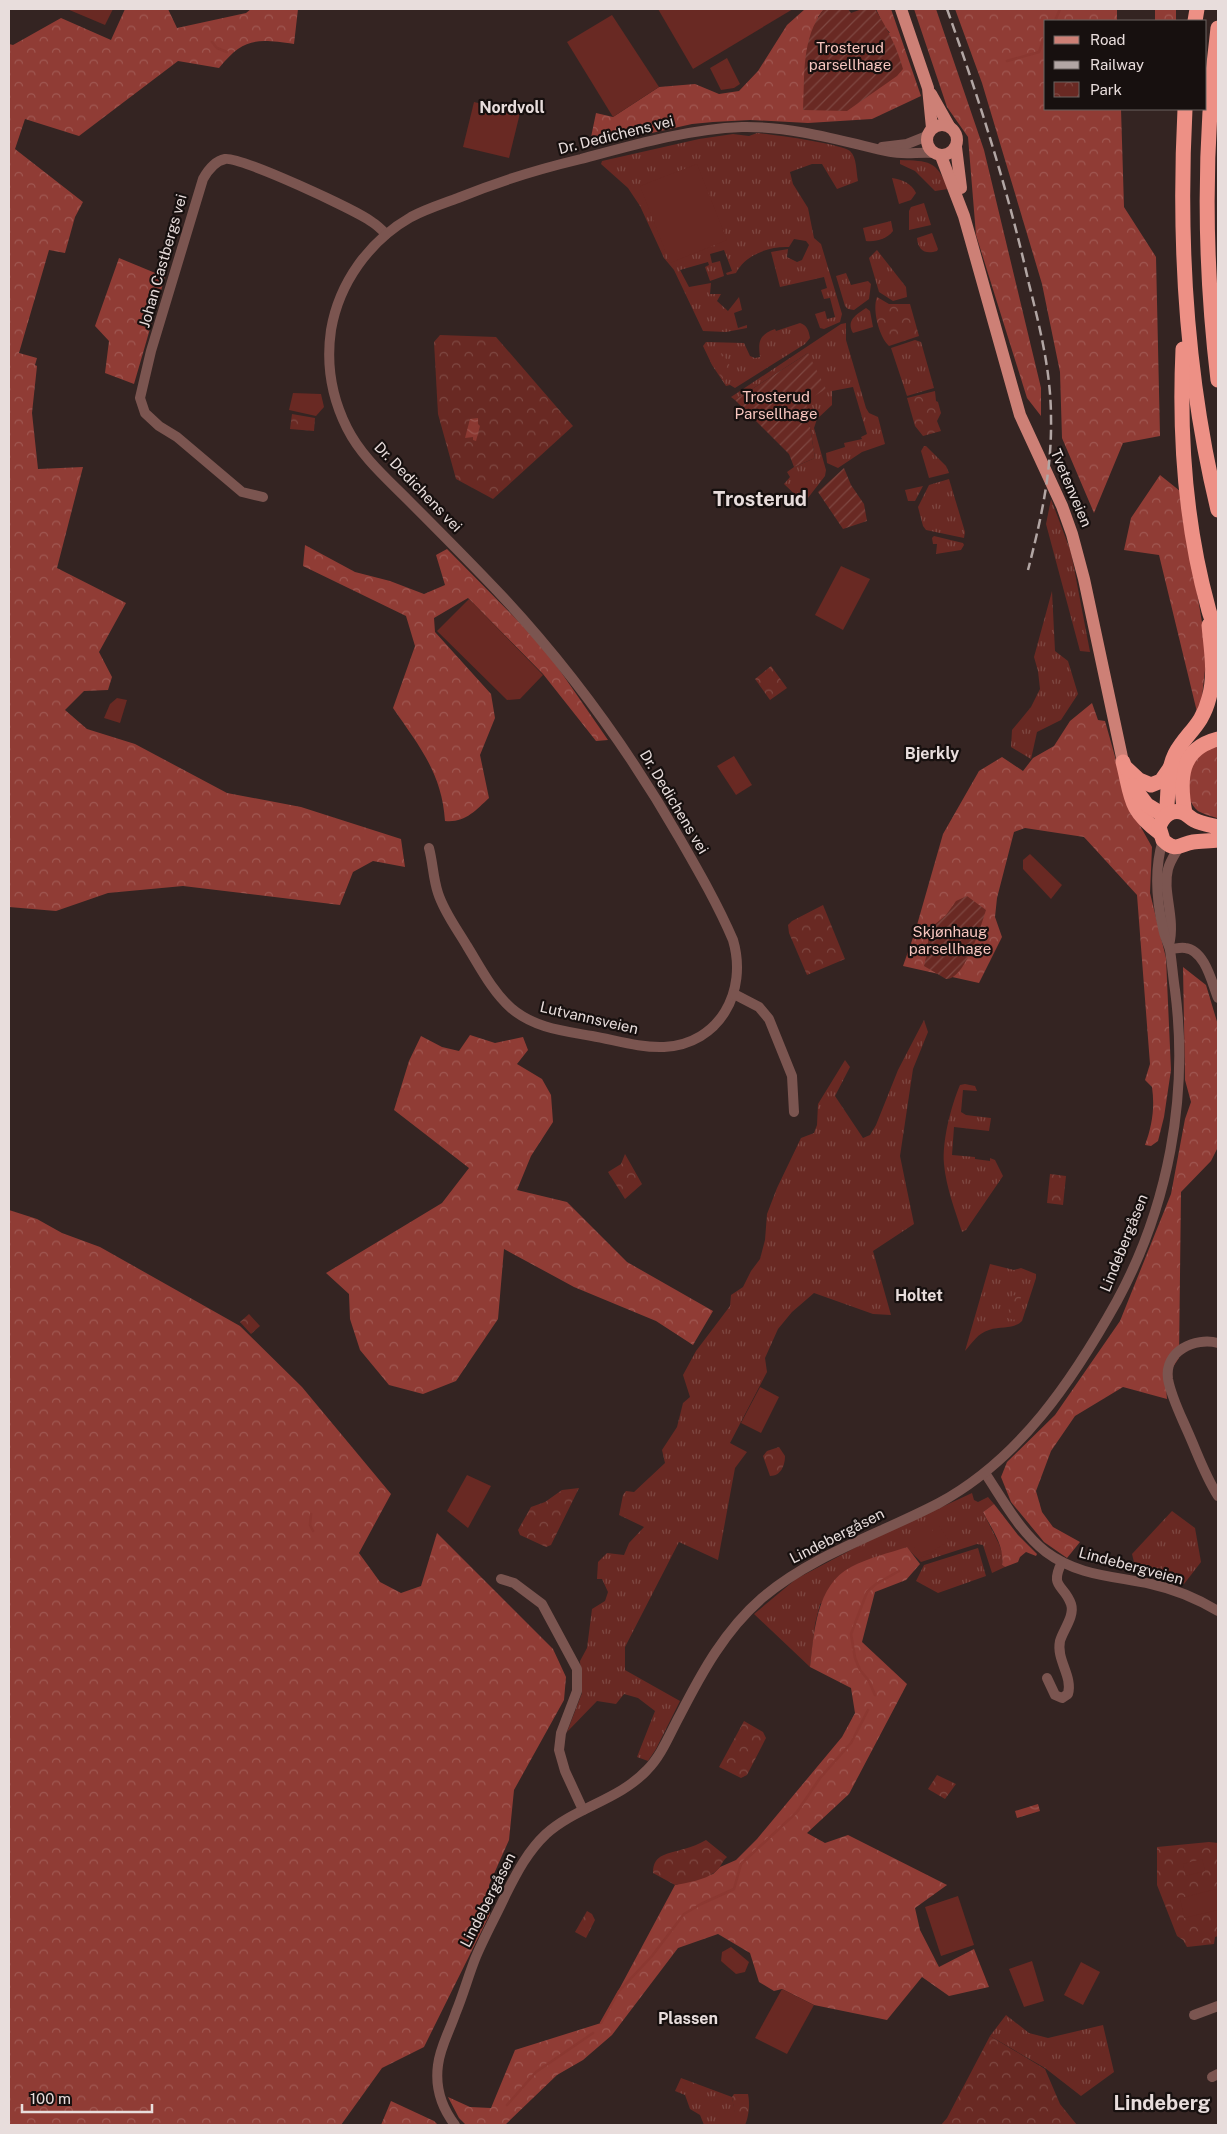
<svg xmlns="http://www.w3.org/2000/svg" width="1227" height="2134" font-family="'Public Sans',sans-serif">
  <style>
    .grass { fill: url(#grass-tufts) }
    .forest { fill: url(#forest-crowns) }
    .park { fill: url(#park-crowns) }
    .garden { fill: url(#garden-furrows) }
    .pitch { fill: #692923 }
    .water { fill: url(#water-waves) }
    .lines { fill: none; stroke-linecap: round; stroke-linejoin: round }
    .stream { stroke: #8b3831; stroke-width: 2.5 }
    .minor { stroke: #7b5550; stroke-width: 10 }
    .major { stroke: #cd8076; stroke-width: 12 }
    .highway { stroke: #ed9085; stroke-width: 15 }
    .rail { stroke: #b2a6a4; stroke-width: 2.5; stroke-dasharray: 10 5; stroke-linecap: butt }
    .labels { text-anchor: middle; stroke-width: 4.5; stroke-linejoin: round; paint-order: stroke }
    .park-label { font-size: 15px; fill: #f8c6bf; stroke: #17100f }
    .street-label { font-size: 15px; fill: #e8dddc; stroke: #17100f }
    .neighbourhood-label { font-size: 16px; font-weight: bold; fill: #e8dddc; stroke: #17100f }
    .district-label { font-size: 20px; font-weight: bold; fill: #e8dddc; stroke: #17100f }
  </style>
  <defs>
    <pattern id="grass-tufts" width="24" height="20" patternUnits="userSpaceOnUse" patternTransform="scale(1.25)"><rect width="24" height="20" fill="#692923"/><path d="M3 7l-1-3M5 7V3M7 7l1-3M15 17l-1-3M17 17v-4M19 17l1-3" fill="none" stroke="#7e4842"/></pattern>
    <pattern id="forest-crowns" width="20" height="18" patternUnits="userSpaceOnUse" patternTransform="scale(1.25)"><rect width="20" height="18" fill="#903c35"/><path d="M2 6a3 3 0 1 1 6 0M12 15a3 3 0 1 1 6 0" fill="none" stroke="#a05852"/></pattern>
    <pattern id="park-crowns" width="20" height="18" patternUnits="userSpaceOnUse" patternTransform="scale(1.25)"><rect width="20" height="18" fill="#692923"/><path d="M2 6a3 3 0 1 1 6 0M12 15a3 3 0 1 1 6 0" fill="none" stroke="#7e4842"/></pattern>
    <pattern id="garden-furrows" width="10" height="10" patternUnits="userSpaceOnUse" patternTransform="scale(1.25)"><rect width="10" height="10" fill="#692923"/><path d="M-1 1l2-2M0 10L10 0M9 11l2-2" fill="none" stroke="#7e4842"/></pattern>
    <pattern id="water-waves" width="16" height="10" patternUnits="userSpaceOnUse" patternTransform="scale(1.25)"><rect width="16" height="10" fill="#8b3831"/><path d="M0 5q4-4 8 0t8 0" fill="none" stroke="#9b544e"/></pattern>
  </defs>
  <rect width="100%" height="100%" fill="#342422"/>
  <g class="grass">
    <path d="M757,133C771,134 842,144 850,151C857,157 856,172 858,181L837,189L822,164H812L790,172L793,184L808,208L814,238L821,244L842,314L840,322L824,329L820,328L815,314L825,311L827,319L835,317L830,298L824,299L821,290L827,288L824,277L780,287L771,252L788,249L787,257L797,262L802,260L809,245L806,241L794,239L789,247C769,246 745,255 736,273L727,275L726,273L732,271L724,250L710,254L712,263L720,261L724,276L710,281L705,267L709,265L708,262L680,270L689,287L711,283L710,294H721L717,301L728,311L739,297L742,310L734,313L738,328L747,325V328L726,332L703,331L674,270L664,258L640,206L628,188L601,164L602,161L699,139L733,134L749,136Z"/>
    <path d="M900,160C928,161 937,160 948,189L935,191L915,171L900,164Z"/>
    <path d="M892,178C903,180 911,183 916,193L911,200L899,204Z"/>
    <path d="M924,203L931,225L909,230V211L911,207Z"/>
    <path d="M891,221L893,231C887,239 876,242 866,241L863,228Z"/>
    <path d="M932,233L938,249L937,251C925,255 918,250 917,238Z"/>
    <path d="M877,250L906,287L907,297L893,301L879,292L869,258Z"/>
    <path d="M846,273L851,285L868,281L871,284L869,299L854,310L848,309L845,306L836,276Z"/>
    <path d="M866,308L870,311L873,327L853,333C846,320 856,315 866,308Z"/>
    <path d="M800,323C807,325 809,331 810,338L805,344L735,388L730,385L726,386L712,365L703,346L706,342L744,343L750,356L755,358L760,357C758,341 759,335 775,329L776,331Z"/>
    <path d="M846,323V340L866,408L869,413L878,417L885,444L862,452L838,468L827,463L826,453L845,447L844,443L862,439L861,437L867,434L853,387L832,391V405L817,419L814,428L826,470L825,476L804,503L784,484L790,477L787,472L794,467L815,458L810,427L800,413L805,402L808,353L735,400L731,397L841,324Z"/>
    <path d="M915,340L921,342L934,388L907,396L891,348Z"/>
    <path d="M924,446H926L946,466L949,473L929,478L921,451Z"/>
    <path d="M949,479L965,532L964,538L926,530L923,526L918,507L929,485Z"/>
    <path d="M923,486L915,501H908L905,490Z"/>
    <path d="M1051,499L1071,552L1090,652L1080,651L1046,524Z"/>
    <path d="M934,536L963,543L964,545L961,550L936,554L937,544H933L932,538Z"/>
    <path d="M1052,591L1055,651L1068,661L1078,694L1061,720L1037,732L1031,759L1011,747L1012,730L1031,707L1040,689L1038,671L1034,657Z"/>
    <path d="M924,1020L928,1032L913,1069L900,1156L914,1224L873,1251L891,1315L873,1314L814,1293L792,1312L778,1329L765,1358L767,1372L730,1443L747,1452L735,1468L718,1560L679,1542L625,1647V1670L680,1701L656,1749L648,1761L637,1757L655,1711L638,1698L624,1694L616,1704L597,1701L567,1732L582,1693L580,1661L587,1648L592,1609L605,1601L608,1592L602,1579H597L598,1562L607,1553L624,1555L629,1543L644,1527L619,1515L623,1495L626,1491L634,1492L665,1463L662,1450L677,1427L683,1403L690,1397L683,1375L696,1351L730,1306L731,1295L743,1287L751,1271L760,1259L765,1240L767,1214L777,1188L801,1138L814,1133L817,1125L818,1104L845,1060L850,1067L835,1096L863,1138L870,1135L876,1125L898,1070Z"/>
    <path d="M965,1084L975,1086L977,1091L963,1090L961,1112L966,1115L991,1118L989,1131L954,1127L952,1155L975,1157V1159L990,1161V1158L995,1160L1003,1176L966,1230L962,1232C955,1210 946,1187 944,1164C942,1141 951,1106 960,1085Z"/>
    <path d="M990,1264L1014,1270L1021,1268L1036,1274V1278L1022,1321C1013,1330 1001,1326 989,1330C978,1333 972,1343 965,1351Z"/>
    <path d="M972,1493L974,1500L978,1502L988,1497L994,1504L983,1512L999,1544L1003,1556L1002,1565L1005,1567L992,1573L983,1545L977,1544L921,1562L906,1547L820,1604L815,1624L810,1667L754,1614L796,1579L864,1543Z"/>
    <path d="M1172,1511L1195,1528L1201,1562L1184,1584L1136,1570L1132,1554Z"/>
    <path d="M978,1548L986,1576L938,1593L916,1581L924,1565Z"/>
    <path d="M1006,2015L1029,2033L1048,2038L1103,2025L1114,2072L1081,2096L1045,2068L990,2036Z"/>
    <path d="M681,2078L732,2097L737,2122L735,2125H704L700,2115L690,2109L685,2095L675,2091Z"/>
  </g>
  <g class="forest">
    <path d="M125,9H168L177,28L246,13L251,9H298L294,44C257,39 244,37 219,68L178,61L79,136L25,119L15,149L83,202L75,217L65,253L49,250L19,353L37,358L35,365L37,366L32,413L38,469L83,467L57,568L126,603L99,652L112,677L108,690L84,691L65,710L87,729L135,744L227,793L301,807L401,839L405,867L373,861L353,872L340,905L183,886L108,893L56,911L9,907V44L13,45L61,18L111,40Z"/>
    <path d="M805,9H824L818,17L890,33L884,26L876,9H891L921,96L872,119L808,123L750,120L713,122L692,124L589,147L596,113L613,117L659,87L695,84L719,94L739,91L758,71L787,25Z"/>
    <path d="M914,9H936L984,150L1041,388V416L1027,398L976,235L968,137L947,107Z"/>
    <path d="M955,9H1117V21H1046V109H1121L1124,207L1156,257L1160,436L1123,443L1094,513L1062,438L1060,372L1042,284L982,83Z"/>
    <rect x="1155" y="9" width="21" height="12"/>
    <path d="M119,258L165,277L134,384L105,373L109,341L95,326Z"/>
    <path d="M1160,475L1180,491L1207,652L1201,706L1197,712L1159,555L1124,550L1131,518Z"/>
    <path d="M305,545L355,572L390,581L424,594L445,585L436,555L447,549L543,646L608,740L596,741L543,674L468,598L434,618L435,632L491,694L495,718L480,755L489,798C475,811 465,823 445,821C442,773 419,746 393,708L415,646L406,616L303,566Z"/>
    <path d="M1092,703L1098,720L1105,721L1129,806L1152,847L1150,893L1166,958L1171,1070L1164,1117L1158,1141L1151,1146L1145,1145C1152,1126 1155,1108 1152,1087L1145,1080L1150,1064L1137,895L1084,837L1025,828L1014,832L997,898L995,917L1002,937L979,983L903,966L915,932L943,834L979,771L1002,757L1023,771L1033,758L1054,746L1070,721Z"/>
    <path d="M1218,747V818H1217C1211,816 1203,814 1198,811C1176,792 1191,749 1218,747Z"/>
    <path d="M1183,967L1206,985L1218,1025V1147L1211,1161L1181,1192L1179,1358C1169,1372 1165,1381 1167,1399L1123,1387L1075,1416L1051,1451L1036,1491L1042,1512L1053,1527L1080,1542L1067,1558L1044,1542L1011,1502L1001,1477L1007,1462L1055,1415L1120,1321L1171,1194L1185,1119L1191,1102L1185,1080Z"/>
    <path d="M470,1035L495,1043L523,1037L528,1050L517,1064L542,1079L551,1095L553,1122L531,1156L517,1190L567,1202L627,1262L713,1311L693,1345L656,1321L574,1287L504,1249L498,1319L456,1381L423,1394L389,1385L360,1350L350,1319L349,1294L326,1273L442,1203L469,1168L394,1110L409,1061L421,1036L442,1047L459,1051Z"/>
    <path d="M9,1210L37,1219L62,1233L100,1247L240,1326L302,1387L391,1494L359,1553L380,1582L401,1593L421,1586L437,1533L553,1649L566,1677L564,1700L514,1790L509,1840L489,1885L490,1914L424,2047L382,2068L341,2125H9Z"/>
    <path d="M994,1504L1018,1535L1037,1554L1036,1556L1026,1552L1020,1557L1018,1562L1005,1567L1002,1565C1005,1546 991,1528 983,1512Z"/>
    <path d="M907,1547L920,1564L906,1580L875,1592L862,1642L907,1684L849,1794L807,1833L825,1843L848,1835L947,1885L915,1908L920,1930L939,1967L974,1949L989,1987L949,1996L922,1977L887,2020L814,2005L782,1989L774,1991L759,1982L750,1953L718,1934L678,1948L612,2035L583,2060L557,2075L505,2125H466L459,2118L448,2097L470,2107L491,2108L515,2050L601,2023L675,1885L713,1874L720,1867L736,1860L757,1839L842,1737L855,1713L851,1688L810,1667C814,1633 816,1585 851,1567C868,1558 889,1553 907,1547Z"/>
    <path d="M391,2101L434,2121L438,2125H381Z"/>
  </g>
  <g class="park">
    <path d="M877,297L889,304H910L919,336L889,346C879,337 872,309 877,297Z"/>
    <path d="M440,335L496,337L573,426L493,499L456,479L438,414L434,342Z"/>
    <path d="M722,353L735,374L724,381L710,361Z"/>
    <path d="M935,391L936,401L938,402L941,413L937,421L941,431L923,436L915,426L907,398Z"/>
    <path d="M292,414L315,418L314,431L290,429Z"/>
    <path d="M771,666L787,688L770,700L755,679Z"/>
    <path d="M823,905L845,959L807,975L789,933L788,925L792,921Z"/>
    <path d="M625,1154L642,1184L625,1199L608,1172L621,1164Z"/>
    <path d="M1050,1174L1066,1176L1063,1205L1047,1203Z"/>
    <path d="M1012,1295L1021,1297L1016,1320L1007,1318Z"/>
    <path d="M249,1314L260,1326L251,1334L240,1322Z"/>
    <path d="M779,1447L785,1456C785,1465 781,1476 770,1476L763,1456L767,1451Z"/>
    <path d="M579,1488L551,1545L546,1547L520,1535L518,1530L531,1507L545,1502L562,1490Z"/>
    <path d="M744,1721L763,1732L766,1738L747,1775L741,1778L719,1767Z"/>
    <path d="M937,1775L956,1784L945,1799L928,1789Z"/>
    <path d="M706,1840L727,1857C721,1862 721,1868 715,1872C705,1880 687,1883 675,1885L653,1873C653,1853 669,1854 684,1849C692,1847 699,1844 706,1840Z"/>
    <path d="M1209,1842L1218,1843V1936L1215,1937L1214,1944L1187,1947L1183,1940L1177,1936L1157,1885V1847Z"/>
    <path d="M587,1911L592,1914L595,1920L586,1938L575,1932Z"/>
    <path d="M990,2036L1045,2069L1060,2104L1077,2125H941L947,2118Z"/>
    <path d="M734,2094H748C750,2104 749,2116 745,2125H735L736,2122L732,2097Z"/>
  </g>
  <g class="garden">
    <path d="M824,9H848L851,13L862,9H875C887,28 897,47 903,69L897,76L847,111L803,110C805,75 801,38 824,9Z"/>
    <path d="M808,353L826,389L806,401L807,408L800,413L810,427L815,458L794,467L789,454L735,400Z"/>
    <path d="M844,468L851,485L864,504L867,521L843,529L818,492Z"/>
    <path d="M967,896L986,910C981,926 965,980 946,979L924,966L928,948V930L946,915L956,901Z"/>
  </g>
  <g class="pitch">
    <path d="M67,9H113L105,25Z"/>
    <path d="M658,9H793L693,69Z"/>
    <path d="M612,15L659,87L613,117L567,42Z"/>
    <path d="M727,58L740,84L734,88L721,90L710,68Z"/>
    <path d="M474,102L520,113L509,158L463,147Z"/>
    <path d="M697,164L727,240L670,263L640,186Z"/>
    <path d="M293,393L321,394L324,407L316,416L289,410Z"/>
    <path d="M841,566L870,579L843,630L815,615Z"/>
    <path d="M469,599L543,675L520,699L507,700L437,631Z"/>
    <path d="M117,698L127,700L120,723L104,718L110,704Z"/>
    <path d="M734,756L752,785L736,795L717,766Z"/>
    <path d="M1030,854L1062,885L1051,899L1023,869V860Z"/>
    <path d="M760,1387L779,1397L761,1433L741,1423Z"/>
    <path d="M467,1475L491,1486L468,1528L447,1511Z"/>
    <path d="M939,1526L949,1541L922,1558L912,1544Z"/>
    <path d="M1202,1859L1205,1871L1186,1876L1183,1864Z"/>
    <path d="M1217,1889L1218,1910L1184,1918L1180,1898Z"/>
    <path d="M958,1896L974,1945L941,1956L925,1907Z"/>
    <path d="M731,1947L749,1962L745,1972L736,1974L721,1961L722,1952Z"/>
    <path d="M1032,1961L1044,2001L1024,2007L1009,1969Z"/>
    <path d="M1081,1962L1100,1972L1083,2005L1064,1995Z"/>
    <path d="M782,1989L814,2005L787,2054L755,2038Z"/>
  </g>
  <g class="water">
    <path d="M478,418V424L480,426L476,441L473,440V437L465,438L470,419Z"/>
    <path d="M1038,1804L1040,1811L1017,1818L1015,1811Z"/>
  </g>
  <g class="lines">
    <g class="stream">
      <path d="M1055,21L1060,9"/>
      <path d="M212,42L217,48L227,52"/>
      <path d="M1007,61L1039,52L1046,32"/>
      <path d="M311,1514L310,1525L313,1531"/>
      <path d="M875,1695L869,1681L860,1670L855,1658L851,1634L867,1592L876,1584L899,1571"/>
      <path d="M601,2023L619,1991L652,1956L684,1914L701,1904L734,1889L741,1864L797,1812L820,1778L851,1743L868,1710"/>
      <path d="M507,2105L536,2072L593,2033"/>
    </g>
    <g class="minor">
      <path d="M882,147L907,144L927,136"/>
      <path d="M263,497L242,492L177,437L159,426L145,413L140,398L151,351L203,179C208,170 215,161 225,159C240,156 356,210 372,222C377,225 382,230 386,234"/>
      <path d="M429,848C433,863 433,878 438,893C444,912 457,929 467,946C480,967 492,991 511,1008C534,1028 564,1031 592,1036C615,1040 640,1048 664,1047C720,1044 748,991 733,940C718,905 699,872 680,839C630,752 571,670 502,596C471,563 439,531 407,499C385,477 361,456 347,428C332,398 326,364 331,330C339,283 369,241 411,217C426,209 442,204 458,198C497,182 539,169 581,159C633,145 688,129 742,127C792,126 842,141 890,152C904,155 919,152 933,153"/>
      <path d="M1169,945C1176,918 1162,892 1168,869C1170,861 1175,854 1179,847"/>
      <path d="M1170,949C1175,949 1180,947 1185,948C1205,950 1212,983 1218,998"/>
      <path d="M734,994L759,1007L769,1019L792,1076L794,1112"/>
      <path d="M1218,1343C1195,1337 1164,1351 1168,1379C1171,1396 1180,1414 1187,1430C1197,1452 1205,1476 1218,1496"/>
      <path d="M985,1473C1003,1500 1020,1532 1046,1552C1078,1576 1114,1576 1151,1584C1174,1589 1198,1599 1218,1611"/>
      <path d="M501,1579L514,1583L542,1604L577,1669V1691L561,1733L559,1750L565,1771L583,1810"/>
      <path d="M1047,1678L1055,1695L1062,1698L1068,1694C1073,1676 1056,1660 1060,1641C1063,1630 1075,1616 1071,1604C1064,1584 1049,1588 1062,1562"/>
      <path d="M1194,2015L1218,2006"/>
      <path d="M1212,2077L1218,2074"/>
      <path d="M455,2125C442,2108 435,2087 438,2065C440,2047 450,2030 456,2012C463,1995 468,1977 475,1959C484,1937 496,1916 506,1894C517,1872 528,1851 546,1834C576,1807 619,1800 647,1770C662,1755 670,1733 680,1715C702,1672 725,1630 762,1598C814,1554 880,1534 939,1503C1020,1459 1073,1380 1117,1301C1168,1207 1189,1097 1175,990C1173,977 1172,963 1170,950C1168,942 1164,936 1163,928C1156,898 1154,869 1163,840"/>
    </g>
    <g class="major">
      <path d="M901,9L928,88L932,128"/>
      <path d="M931,94L949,126"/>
      <circle cx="942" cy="140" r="15"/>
      <path d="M956,147L961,188"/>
      <path d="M941,156L964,216L1020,415L1062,506L1072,534L1084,579L1123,762"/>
    </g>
    <g class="highway">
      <path d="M1195,21L1197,9"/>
      <path d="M1218,28C1203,146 1204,263 1218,380"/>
      <path d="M1185,109C1178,244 1186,378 1218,510"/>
      <path d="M1183,349C1179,436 1185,523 1208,607C1210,617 1215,626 1218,636"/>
      <path d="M1123,762C1132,797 1128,809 1160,833"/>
      <path d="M1125,767L1139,780L1151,785L1161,781L1170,768"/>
      <path d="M1132,785L1147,805L1165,816"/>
      <path d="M1185,813C1179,780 1179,749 1218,739"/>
      <path d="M1166,815C1169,795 1166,772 1175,754C1187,732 1202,726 1209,698C1216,674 1211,649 1209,625"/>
      <path d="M1218,827C1210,825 1202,824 1194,820C1190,818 1188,815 1184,813C1172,808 1163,816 1159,827L1163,840C1176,853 1180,844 1193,842C1201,841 1210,841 1218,840"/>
    </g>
    <path class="rail" d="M947,9C979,99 1008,190 1029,284C1040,328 1051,372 1051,418C1052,470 1041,520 1028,570"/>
  </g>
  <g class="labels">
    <g class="park-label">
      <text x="850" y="53">Trosterud<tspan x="850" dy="17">parsellhage</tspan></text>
      <text x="776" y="402">Trosterud<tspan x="776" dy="17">Parsellhage</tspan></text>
      <text x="950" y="937">Skjønhaug<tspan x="950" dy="17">parsellhage</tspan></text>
    </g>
    <g class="street-label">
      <text transform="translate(616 135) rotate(-14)" y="5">Dr. Dedichens vei</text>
      <text transform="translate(163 261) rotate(-74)" y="5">Johan Castbergs vei</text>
      <text transform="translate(418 487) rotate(46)" y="5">Dr. Dedichens vei</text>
      <text transform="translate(1071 488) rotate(67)" y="5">Tvetenveien</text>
      <text transform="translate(674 802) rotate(59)" y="5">Dr. Dedichens vei</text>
      <text transform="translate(589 1018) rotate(13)" y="5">Lutvannsveien</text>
      <text transform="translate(1124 1243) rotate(-68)" y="5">Lindebergåsen</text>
      <text transform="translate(837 1536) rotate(-27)" y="5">Lindebergåsen</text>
      <text transform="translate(1131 1566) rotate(15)" y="5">Lindebergveien</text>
      <text transform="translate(488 1900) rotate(-63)" y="5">Lindebergåsen</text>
    </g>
    <g class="neighbourhood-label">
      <text x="512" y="113">Nordvoll</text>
      <text x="932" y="759">Bjerkly</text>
      <text x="919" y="1301">Holtet</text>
      <text x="688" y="2024">Plassen</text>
    </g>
    <g class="district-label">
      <text x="760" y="506">Trosterud</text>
      <text x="1162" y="2110">Lindeberg</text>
    </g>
  </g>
  <rect width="1227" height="2134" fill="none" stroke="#e8dddc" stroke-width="20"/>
  <rect x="1044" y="20" width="162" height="90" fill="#17100f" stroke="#6b6261"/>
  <rect x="1054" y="36" width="25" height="8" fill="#cd8076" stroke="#6b6261"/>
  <text x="1090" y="45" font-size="15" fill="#e8dddc">Road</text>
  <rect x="1054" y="61" width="25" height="8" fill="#b2a6a4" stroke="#6b6261"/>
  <text x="1090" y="70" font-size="15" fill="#e8dddc">Railway</text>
  <rect x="1054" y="82" width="25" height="15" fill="url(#park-crowns)" stroke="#6b6261"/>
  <text x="1090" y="95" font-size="15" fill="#e8dddc">Park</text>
  <path d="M22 2104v8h130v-8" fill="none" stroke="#e8dddc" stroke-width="2.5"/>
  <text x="30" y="2104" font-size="15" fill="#e8dddc" stroke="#17100f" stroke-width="4" paint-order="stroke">100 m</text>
</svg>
